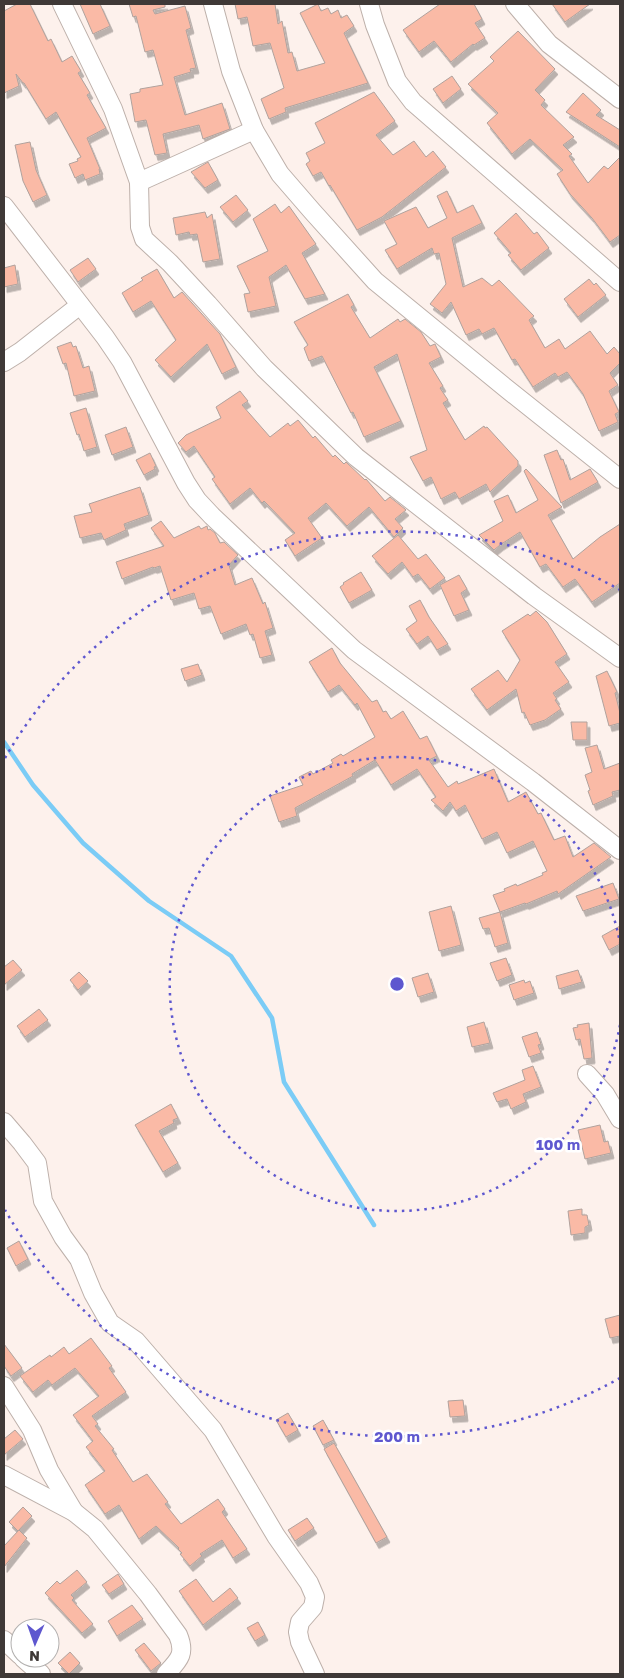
<svg xmlns="http://www.w3.org/2000/svg" width="624" height="1678" font-family="'Golos Text',sans-serif">
  <style>
    .lines { fill: none; stroke-linecap: round; stroke-linejoin: round }
    .stream { stroke: #7bccf6; stroke-width: 4.5 }
    .building { fill: #fabaa6; stroke: #b0a29d; filter: url(#shadow) }
    .street-casing { stroke: #bdb0aa; stroke-width: 20 }
    .street { stroke: #fff; stroke-width: 18 }
    .ring { fill: none; stroke: #5e57cf; stroke-width: 2.5; stroke-dasharray: 2.5 5 }
    .centre { fill: #5e57cf; stroke: #fff; stroke-width: 2.5 }
    .ring-label { font-size: 15px; text-anchor: middle; font-weight: bold; fill: #5e57cf; stroke: #fff; stroke-width: 5; stroke-linejoin: round; paint-order: stroke }
  </style>
  <defs>
    <filter id="shadow"><feDropShadow dx="3" dy="5.5" stdDeviation="0" flood-color="#0004"/></filter>
  </defs>
  <rect width="100%" height="100%" fill="#fdf1ec"/>
  <g class="lines">
    <path class="stream" d="M4,742L33,785L83,843L149,901L231,956L272,1018L284,1082L374,1225"/>
  </g>
  <g class="building">
    <path d="M17,4H30L48,41L51,39L62,62L72,56L81,71L78,73L90,93L87,95L106,128L87,138L100,169H99L100,174L85,180L83,174L75,178L69,164L78,161L77,159L81,157L56,112L46,119L24,83H23L16,74L19,86L4,93V11Z"/>
    <path d="M80,4H100L110,26L93,34Z"/>
    <path d="M129,4H165V7L153,10L155,14L185,6L191,28L186,30L196,68L190,69L191,72L174,77L185,115L222,103L230,129L203,139L199,125L163,134L167,153L155,155L146,120L135,122L130,94L140,92V89L163,85L153,50L145,52L136,16L133,17Z"/>
    <path d="M235,4H275L278,24L282,21L288,53L292,52L297,71L325,63L300,13L318,4L321,11L328,8L331,14L338,10L341,18L347,15L354,26L344,33L368,83L285,108L286,112L269,119L261,99L284,88L270,43L253,46L247,17L238,19Z"/>
    <path d="M440,4H474L482,19L475,23L485,38L474,45L473,44L451,62L434,41L419,52L403,30Z"/>
    <path d="M552,4H590L565,22Z"/>
    <path d="M518,31L555,69L535,90L545,100L541,105L574,137L563,145L572,154L569,156L588,183L604,166L608,169L620,157V235L610,242L592,218L570,194L557,174L563,170L530,139L512,154L487,123L498,113L468,84L494,61L490,57Z"/>
    <path d="M452,76L461,89L443,103L433,89Z"/>
    <path d="M374,92L395,121L376,135L393,155L414,141L426,157L433,151L446,167L382,217L357,230L330,185L329,186L321,172L313,176L306,164L310,161L306,153L325,143L315,123Z"/>
    <path d="M583,93L601,110L596,115L620,130V147L566,112Z"/>
    <path d="M30,142L36,170L47,195L33,202L23,181L15,145Z"/>
    <path d="M208,162L218,180L205,188L191,172Z"/>
    <path d="M447,191L457,213L473,205L482,223L452,238L463,287L482,278L492,286L499,280L534,316L529,320L545,348L559,339L565,349L590,331L607,354L614,347L620,354V363L610,373L618,385L609,391L619,412L615,414L618,422L599,431L583,394L567,372L558,377L555,373L533,387L515,359L512,360L494,328L482,334L479,329L466,335L451,302L442,313L430,304L446,284L439,253L434,254L432,248L397,269L385,250L397,244L384,221L416,207L428,228L447,218L437,196Z"/>
    <path d="M236,195L248,210L233,222L220,207Z"/>
    <path d="M275,204L281,213L289,206L316,244L302,253L325,294L305,299L286,265L269,277L276,306L248,312L244,294L250,293L237,266L268,251L253,219Z"/>
    <path d="M205,212L207,218L212,214L220,259L203,262L197,234L190,235L189,232L176,235L173,218Z"/>
    <path d="M516,213L534,234L537,232L549,248L521,270L508,255L511,253L494,233Z"/>
    <path d="M88,258L96,269L78,282L70,270Z"/>
    <path d="M15,265L18,284L4,287V268Z"/>
    <path d="M157,269L174,298L182,292L220,334L236,367L222,374L207,344L171,377L155,360L176,340L151,301L133,312L122,293L143,280L141,278Z"/>
    <path d="M589,279L594,285L596,283L606,295L578,317L564,299Z"/>
    <path d="M348,294L354,305L351,307L370,338L398,319L400,322L405,319L421,332L430,346L435,344L441,357L429,363L443,386L440,388L448,400L443,403L465,440L484,426L485,428L487,427L518,461V466L490,492L486,484L459,499L455,492L441,499L431,477L423,481L410,457L427,450L397,354L374,367L401,421L364,437L353,412L351,413L322,356L309,361L304,348L308,345L294,322Z"/>
    <path d="M71,342L73,347L76,346L83,368L89,366L95,391L74,396L66,363L63,364L57,347Z"/>
    <path d="M240,391L248,401L242,405L270,437L288,423L290,426L298,420L313,438L315,436L333,457L335,455L344,464L346,462L365,480L366,479L385,501L390,497L405,509L406,510L395,519L403,528L394,537L369,507L347,526L326,503L308,518L322,538L295,556L285,540L295,533L264,501L262,503L250,488L230,504L212,479L215,477L194,446L186,452L178,443L186,435L221,418L216,407Z"/>
    <path d="M86,408L97,447L84,451L79,434L77,435L70,413Z"/>
    <path d="M126,427L133,447L112,455L105,435Z"/>
    <path d="M557,450L561,460L563,459L570,480L590,469L598,482L561,503L544,455Z"/>
    <path d="M150,453L156,466L154,467L155,469L144,475L136,460Z"/>
    <path d="M526,469L562,507L548,515L573,559L600,537L620,524V583L592,602L575,579L563,587L546,564L540,567L520,532L500,545L494,550L479,535L503,521L494,501L508,495L516,513L538,500L524,471Z"/>
    <path d="M140,487L149,515L124,524L126,530L104,540L101,533L80,538L74,516L92,512L89,504Z"/>
    <path d="M161,521L174,538L199,526L201,529L207,526L208,530L210,529L215,533L220,543L224,542L238,555L229,565L235,585L252,578L263,604L265,602L273,628L265,631L272,655L260,658L253,634L250,635L246,624L221,634L210,606L199,609L194,593L171,600L160,566L154,568L153,567L122,579L116,562L164,546L151,528Z"/>
    <path d="M398,535L418,559L426,554L445,578L430,589L418,574L413,577L402,562L388,574L372,556Z"/>
    <path d="M361,572L372,590L349,603L340,587L344,584L343,583Z"/>
    <path d="M459,575L467,589L461,593L469,610L454,616L440,585Z"/>
    <path d="M420,600L429,617L448,644L437,650L428,636L417,644L406,629L417,621L409,606Z"/>
    <path d="M536,611L547,622L567,654L555,662L569,682L553,693L557,699L555,700L561,709L545,720L530,725L524,712L522,713L516,689L487,710L471,689L498,670L507,682L520,660L502,631L528,614L530,616Z"/>
    <path d="M332,648L340,663L372,702L377,700L383,712L386,711L391,719L403,711L420,739L427,736L437,756L429,760L448,787L457,781L458,784L494,769L508,802L526,792L538,814L541,813L554,840L565,836L573,857L594,843L611,857L558,894L557,891L526,904L525,903L500,912L493,895L505,891L504,889L516,884L517,886L543,875L542,873L547,871L533,841L507,853L497,832L482,839L465,805L456,811L450,802L443,811L431,800L436,797L417,769L391,785L375,760L352,774L353,776L295,808L297,816L279,822L270,796L303,785L299,777L311,771L313,774L333,763L331,760L341,754L343,756L375,737L357,703L355,705L339,685L328,692L309,662Z"/>
    <path d="M198,664L202,675L185,681L181,669Z"/>
    <path d="M607,671L617,692L615,693L620,713V723L609,726L596,676Z"/>
    <path d="M571,722H587V740H573Z"/>
    <path d="M597,745L604,769L620,763V790L612,792L613,796L593,805L588,791L590,790L585,775L592,772L585,748Z"/>
    <path d="M613,883L619,899L583,911L576,896Z"/>
    <path d="M451,906L461,945L439,951L429,912Z"/>
    <path d="M500,912L508,943L495,947L489,928L483,929L479,918Z"/>
    <path d="M620,926V944L609,950L602,936Z"/>
    <path d="M506,958L512,975L497,981L490,963Z"/>
    <path d="M13,960L22,970L4,985V967Z"/>
    <path d="M578,970L582,982L559,989L556,976Z"/>
    <path d="M79,972L88,981L78,990L70,980Z"/>
    <path d="M428,973L434,992L418,997L412,978Z"/>
    <path d="M524,980L525,983L530,981L534,993L514,1000L509,985Z"/>
    <path d="M39,1009L48,1020L25,1037L17,1026Z"/>
    <path d="M484,1022L490,1043L472,1047L467,1027Z"/>
    <path d="M589,1023L592,1058L584,1059L580,1039L576,1040L573,1028L578,1027L577,1025Z"/>
    <path d="M537,1032L541,1044L538,1045L541,1053L529,1057L522,1037Z"/>
    <path d="M533,1066L541,1087L523,1094L526,1102L511,1109L507,1099L497,1102L493,1093L525,1080L522,1070Z"/>
    <path d="M171,1104L178,1118L173,1120L174,1123L159,1131L178,1163L163,1172L135,1125Z"/>
    <path d="M600,1125L604,1142L608,1141L611,1153L585,1159L578,1130Z"/>
    <path d="M582,1209V1215H587L589,1225L585,1227V1233L571,1235L568,1211Z"/>
    <path d="M19,1241L28,1259L16,1266L7,1248Z"/>
    <path d="M620,1315V1336L610,1338L605,1319Z"/>
    <path d="M91,1338L112,1366L109,1368L126,1392L92,1416L98,1424L95,1426L114,1449L112,1450L133,1482L147,1474L168,1502L165,1504L181,1524L218,1499L225,1509L222,1512L247,1549L233,1558L222,1540L200,1554L202,1556L190,1566L180,1554L182,1553L178,1549L179,1548L156,1526L139,1539L119,1505L105,1514L85,1485L105,1471L86,1447L93,1441L73,1415L99,1396L75,1368L52,1385L48,1380L33,1392L20,1376L50,1355L51,1357L64,1347L69,1354Z"/>
    <path d="M4,1344L22,1368L11,1376L4,1366Z"/>
    <path d="M463,1400L465,1416L450,1417L448,1401Z"/>
    <path d="M288,1413L298,1430L286,1437L276,1420Z"/>
    <path d="M323,1420L334,1440L323,1445L313,1426Z"/>
    <path d="M15,1430L23,1439L4,1455V1439Z"/>
    <path d="M334,1443L387,1537L376,1543L324,1449Z"/>
    <path d="M23,1507L32,1516L18,1531L9,1522Z"/>
    <path d="M307,1518L314,1528L295,1541L288,1530Z"/>
    <path d="M19,1530L27,1538L4,1567V1546Z"/>
    <path d="M77,1570L87,1582L71,1595L74,1598L72,1600L93,1624L82,1633L45,1593L57,1581L60,1584Z"/>
    <path d="M118,1574L124,1584L109,1594L102,1585Z"/>
    <path d="M196,1579L213,1602L230,1588L238,1598L203,1625L179,1591Z"/>
    <path d="M132,1605L143,1619L117,1636L108,1621Z"/>
    <path d="M258,1622L265,1635L255,1641L247,1628Z"/>
    <path d="M144,1643L161,1663L151,1671L135,1650Z"/>
    <path d="M70,1652L80,1663L69,1674L58,1663Z"/>
  </g>
  <g class="lines">
    <g class="street-casing">
      <g id="street">
        <path d="M62,4L113,109L139,182L140,227L144,239L170,263L208,304L264,368L356,457L534,596L620,658"/>
        <path d="M213,4L231,71L254,130L280,174L312,211L375,281L507,389L620,479"/>
        <path d="M369,4L375,25L397,81L413,102L620,282"/>
        <path d="M515,4L549,44L620,99"/>
        <path d="M139,182L254,130"/>
        <path d="M4,206L105,337L122,362L186,483L197,500L212,516L354,650L533,782L620,850"/>
        <path d="M4,362L20,352L80,305"/>
        <path d="M587,1074L605,1094L620,1119"/>
        <path d="M4,1122L22,1143L37,1163L43,1201L63,1237L79,1259L93,1293L110,1323L136,1341L213,1430L276,1536L309,1583L315,1597L313,1607L300,1622L298,1632L300,1642L315,1674"/>
        <path d="M4,1386L32,1430L49,1470L74,1512"/>
        <path d="M4,1475L74,1512L95,1529L148,1594L178,1635C186,1654 179,1660 166,1674"/>
        <path d="M4,1640L20,1655"/>
        <path d="M23,1658L41,1674"/>
      </g>
    </g>
    <use href="#street" class="street"/>
  </g>
  <g class="ring">
    <path d="M620 1025A227 227 0 1 1 620 943"/>
    <path d="M620 1378A453 453 0 0 1 5 1210M5 758A453 453 0 0 1 620 590"/>
  </g>
  <circle cx="397" cy="984" r="8" class="centre"/>
  <g class="ring-label">
    <text x="558" y="1150">100 m</text>
    <text x="397" y="1442">200 m</text>
  </g>
  <rect width="624" height="1678" fill="none" stroke="#3f3937" stroke-width="10"/>
  <g transform="translate(35 1643) rotate(182)"><circle r="24" fill="#ffffff" stroke="#b2b0af"/>
  <path d="M0-4L9 19L0 12L-9 19Z" fill="#5e57cf"/>
  <text y="-8" font-size="14" font-weight="bold" text-anchor="middle" fill="#3f3937">N</text>
  </g>
</svg>
